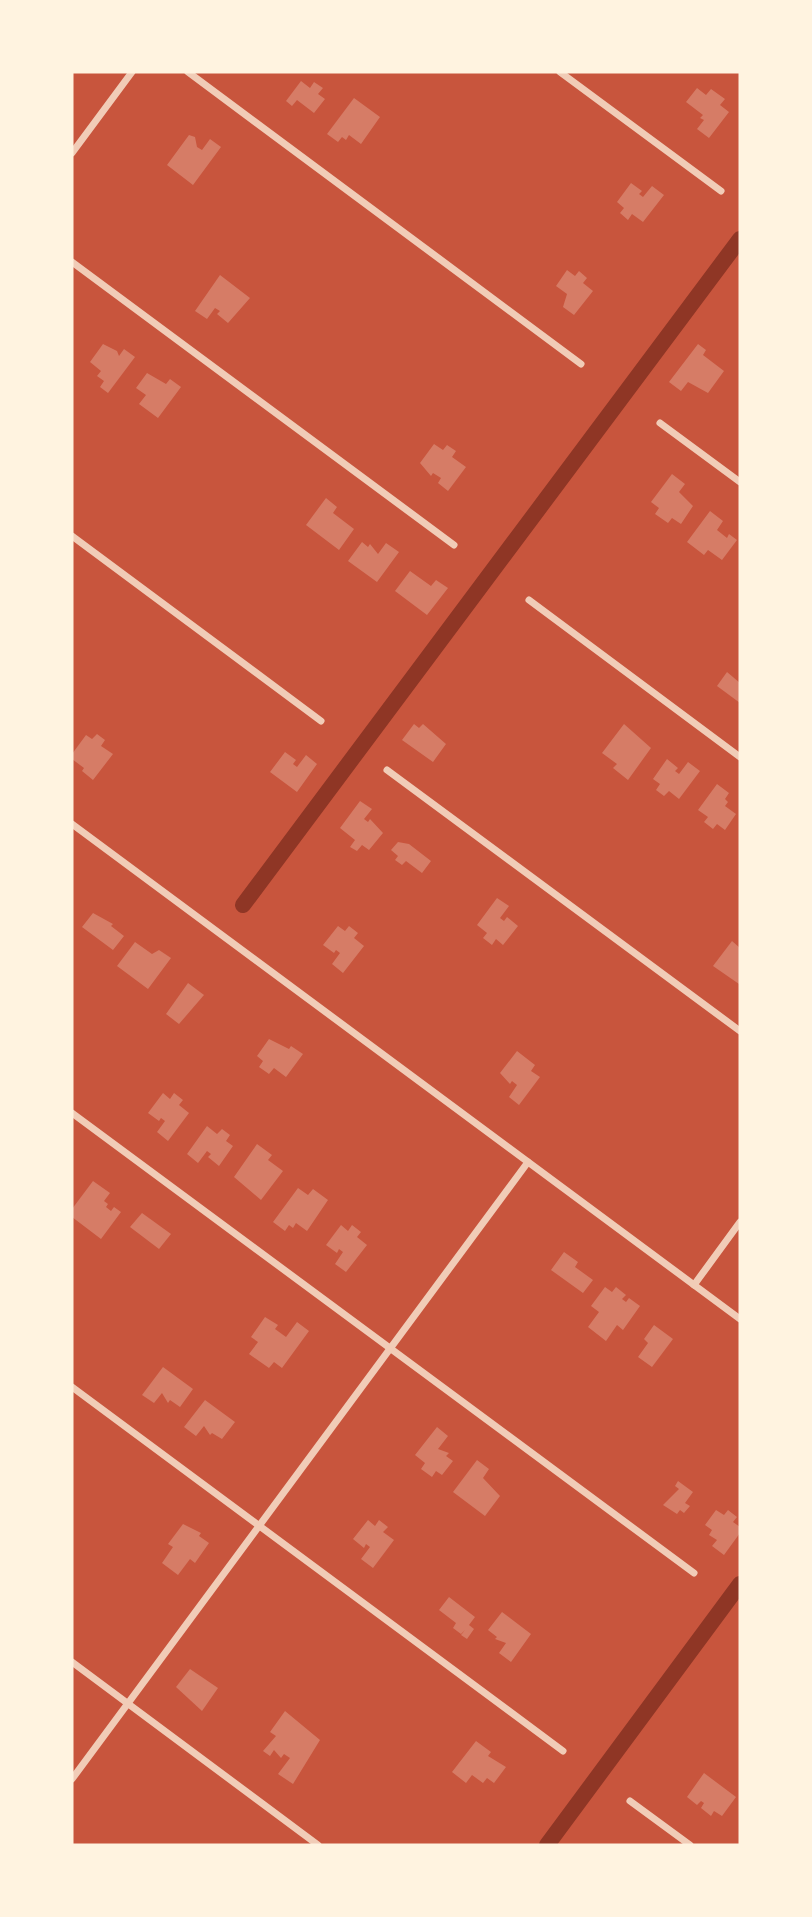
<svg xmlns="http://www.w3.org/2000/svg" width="812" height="1917" font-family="'DM Sans',sans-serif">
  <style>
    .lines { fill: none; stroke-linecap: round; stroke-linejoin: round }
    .canal { stroke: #8f3625; stroke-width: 16 }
    .building { fill: #d67c66 }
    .minor { stroke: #f1ccb7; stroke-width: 7 }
  </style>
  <rect width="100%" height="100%" fill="#c8553d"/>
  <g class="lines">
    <g class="canal">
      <path d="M243,905L740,239"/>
      <path d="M547,1845L740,1584"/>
    </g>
  </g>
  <g class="building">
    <path d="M301,81L310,88L314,82L323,88L318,94L325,99L314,113L297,100L292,106L286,101Z"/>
    <path d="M697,88L706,95L711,89L725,99L720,105L729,112L709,138L697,129L704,120L700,118L703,115L686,102Z"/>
    <path d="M354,98L380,117L361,144L349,135L346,140L342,137L338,142L327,134Z"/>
    <path d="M189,135L195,137L197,147L202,150L210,139L221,147L193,185L167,165Z"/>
    <path d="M631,183L642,191L639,194L643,197L652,186L664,195L643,222L632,214L628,220L620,213L624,208L617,202Z"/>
    <path d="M567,270L575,276L579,271L587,278L583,283L593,291L574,315L563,307L567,294L556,286Z"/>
    <path d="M220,275L250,298L228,323L217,314L220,311L215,308L207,319L195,311Z"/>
    <path d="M103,344L117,351L119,356L124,349L135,357L108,393L100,387L104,381L97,376L101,371L90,362Z"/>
    <path d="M698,344L706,350L703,355L724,371L708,393L688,382L681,391L669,382Z"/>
    <path d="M147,373L166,384L170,379L181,387L158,418L139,404L146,395L136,388Z"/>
    <path d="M434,444L443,450L447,445L456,451L452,457L466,467L448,491L438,483L441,478L433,473L431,476L420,463Z"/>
    <path d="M672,474L685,484L679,492L693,506L681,524L672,518L668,523L655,514L659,508L651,502Z"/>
    <path d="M326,498L337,507L333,513L354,529L339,550L306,525Z"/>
    <path d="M710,511L723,521L717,530L727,538L729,534L737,540L722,560L708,550L704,555L687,542Z"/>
    <path d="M362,542L368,547L370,544L378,554L386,543L399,552L377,582L348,561Z"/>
    <path d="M410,571L431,586L436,580L448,588L427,615L395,591Z"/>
    <path d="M727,672L740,683V703L717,686Z"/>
    <path d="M414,724L419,728L423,724L446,744L433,762L402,740Z"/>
    <path d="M624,724L651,748L628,780L613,768L617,764L602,753Z"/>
    <path d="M97,734L105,740L101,746L113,754L93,780L82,771L84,768L72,759V754L86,735L92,739Z"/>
    <path d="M285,752L296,760L293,764L297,767L306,755L317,764L297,792L270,772Z"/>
    <path d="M667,759L678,768L675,771L679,774L688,762L700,771L679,799L669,791L664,796L656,790L660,784L653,779Z"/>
    <path d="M717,784L729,793L725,799L728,802L725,806L736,814L725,830L717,824L713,829L704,822L708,817L698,810Z"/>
    <path d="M360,801L372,809L364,819L368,822L370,819L383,833L369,850L362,845L357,851L350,847L355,840L340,828Z"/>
    <path d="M398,842L409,844L431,861L422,873L406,861L402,865L395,860L398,856L391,850Z"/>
    <path d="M497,898L509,906L500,918L504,921L507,917L518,926L503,945L496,939L492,945L483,938L487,933L477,925Z"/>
    <path d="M93,913L113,924L111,926L124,936L113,950L82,927Z"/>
    <path d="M338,926L345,931L349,926L358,933L354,938L364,946L343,973L332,964L340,953L336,950L334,953L323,945Z"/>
    <path d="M732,941L740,948L739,984L713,966Z"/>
    <path d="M135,942L152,954L159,950L171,958L148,989L117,966Z"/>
    <path d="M188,983L204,995L179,1024L166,1014Z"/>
    <path d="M269,1039L289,1049L291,1046L303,1054L286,1077L274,1068L269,1074L259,1067L263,1061L257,1056Z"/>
    <path d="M517,1051L535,1065L531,1071L540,1077L519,1105L509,1097L517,1085L512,1081L510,1084L500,1073Z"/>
    <path d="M163,1093L170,1099L174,1093L183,1100L179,1105L189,1113L168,1141L157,1132L165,1121L161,1118L159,1121L148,1113Z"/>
    <path d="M207,1126L217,1134L222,1129L230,1135L226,1141L233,1146L219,1166L208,1157L211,1154L207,1151L198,1163L187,1154Z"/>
    <path d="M257,1144L272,1155L268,1160L283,1171L261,1200L234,1177Z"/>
    <path d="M93,1181L110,1193L104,1201L108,1204L106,1207L111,1211L114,1207L121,1212L101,1239L72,1217V1209Z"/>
    <path d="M298,1188L308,1195L313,1189L328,1200L307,1231L296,1223L293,1228L289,1225L285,1231L273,1222Z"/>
    <path d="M142,1213L171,1234L159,1249L130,1227Z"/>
    <path d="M341,1225L348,1231L352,1225L361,1232L357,1237L367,1245L346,1272L335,1264L343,1252L339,1249L337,1253L326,1245Z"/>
    <path d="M564,1252L578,1262L575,1267L593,1280L583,1293L551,1270Z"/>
    <path d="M605,1287L612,1292L616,1287L626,1295L622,1299L626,1302L629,1298L640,1306L623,1330L617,1325L606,1341L588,1327L599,1312L591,1306Z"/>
    <path d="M265,1317L278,1325L275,1329L286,1337L297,1322L309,1331L282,1368L274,1362L269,1368L249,1354L258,1342L251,1337Z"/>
    <path d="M654,1325L673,1339L652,1367L638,1357L648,1343L644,1339Z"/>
    <path d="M163,1367L193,1389L180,1407L170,1400L168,1403L162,1393L154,1403L142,1395Z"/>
    <path d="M205,1400L235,1422L222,1439L212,1433L210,1435L204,1426L196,1436L184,1427Z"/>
    <path d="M437,1427L448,1436L438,1449L449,1453L446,1456L453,1461L442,1475L436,1471L432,1477L421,1469L425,1463L415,1455Z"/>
    <path d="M477,1460L489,1469L483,1478L500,1496L485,1516L453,1492Z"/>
    <path d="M678,1481L693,1492L685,1503L690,1506L684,1513L680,1510L677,1514L663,1505L679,1489L675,1486Z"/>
    <path d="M716,1510L724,1515L728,1510L737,1517L733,1522L740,1527V1533L724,1555L712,1546L717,1540L709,1535L712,1530L705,1525Z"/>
    <path d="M368,1520L375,1526L379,1520L388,1527L383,1532L394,1540L373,1568L361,1559L370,1547L366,1544L364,1548L353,1539Z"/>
    <path d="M183,1524L201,1533L199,1536L209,1543L195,1563L190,1559L178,1575L162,1563L173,1547L168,1544Z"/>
    <path d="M449,1597L475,1617L469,1625L474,1629L467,1639L461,1635L465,1630L461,1634L453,1628L456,1623L439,1610Z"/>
    <path d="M502,1612L531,1634L511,1662L499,1653L506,1643L495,1639L497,1637L488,1630Z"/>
    <path d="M190,1669L218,1688L202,1711L176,1687Z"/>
    <path d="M285,1711L320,1740L293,1784L278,1774L290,1758L284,1754L281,1758L274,1750L270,1756L263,1751L276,1736L270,1732Z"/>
    <path d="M476,1741L491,1752L488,1756L506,1767L494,1783L487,1778L483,1783L472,1775L466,1783L452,1772Z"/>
    <path d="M704,1773L736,1797L722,1816L714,1811L711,1816L701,1808L704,1803L701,1801L697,1805L687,1797Z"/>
  </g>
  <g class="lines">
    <g class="minor">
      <path d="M188,72L581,364"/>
      <path d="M560,72L721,191"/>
      <path d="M72,153L132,72"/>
      <path d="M72,262L454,545"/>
      <path d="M660,423L740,482"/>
      <path d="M72,536L321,721"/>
      <path d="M529,600L740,757"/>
      <path d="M387,770L740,1031"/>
      <path d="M72,824L740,1319"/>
      <path d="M72,1113L694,1573"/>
      <path d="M694,1285L740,1222"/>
      <path d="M72,1387L563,1751"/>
      <path d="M72,1662L318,1845"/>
      <path d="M72,1779L528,1162"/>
      <path d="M630,1801L690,1845"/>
    </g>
  </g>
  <rect width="812" height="1917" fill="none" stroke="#fff3e0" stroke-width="147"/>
</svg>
